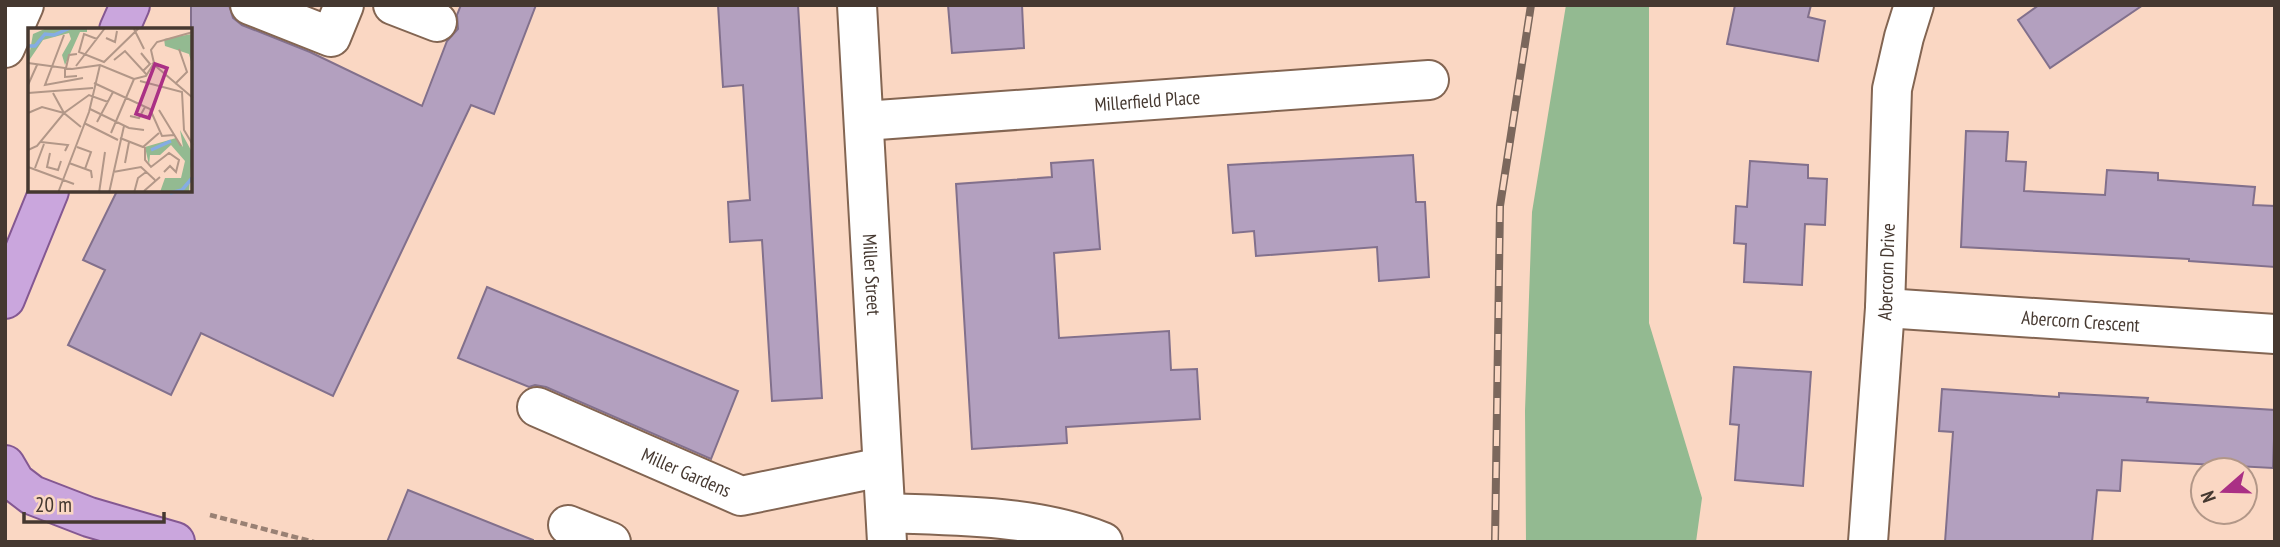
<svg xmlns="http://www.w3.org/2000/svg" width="2280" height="547" font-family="'PT Sans Narrow',sans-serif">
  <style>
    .green { fill: #93ba91 }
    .building { fill: #b3a0bf; stroke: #82708c; stroke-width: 2 }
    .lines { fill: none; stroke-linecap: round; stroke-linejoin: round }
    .minor-casing { stroke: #836552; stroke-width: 42 }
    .major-casing { stroke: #845892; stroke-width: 42 }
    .path { stroke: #998174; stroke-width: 4.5; stroke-dasharray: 7 3.5; stroke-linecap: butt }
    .minor { stroke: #fff; stroke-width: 38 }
    .major { stroke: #caa6dd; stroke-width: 38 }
    .rail-casing { stroke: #7b675c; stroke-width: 8 }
    .rail { stroke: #fad7c3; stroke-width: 5; stroke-dasharray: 16; stroke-linecap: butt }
    .labels { text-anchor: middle; stroke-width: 5; stroke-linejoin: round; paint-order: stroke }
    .street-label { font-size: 19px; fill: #453830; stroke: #fad7c3 }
    .inset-river { fill: none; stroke: #85ace3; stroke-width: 3.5 }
    .inset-road { fill: none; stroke: #b29788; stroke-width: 2 }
    .view { fill: #aa3085; fill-opacity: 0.15; stroke: #aa3085; stroke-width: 3.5 }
    .inset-edge { fill: none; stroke: #453830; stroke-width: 3.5 }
  </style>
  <rect width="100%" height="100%" fill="#fad7c3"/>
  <path class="green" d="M1566,5H1649V323L1702,498L1696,542H1526L1525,411L1532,212Z"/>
  <g class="building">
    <path d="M191,5H229L233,18L242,25L310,52L422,106L447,41L458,29L457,15L461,5H536L494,114L471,105L333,396L201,333L171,395L68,345L105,270L83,260L117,191H191Z"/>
    <path d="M718,5H798L822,398L772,401L762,240L730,242L728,202L750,200L743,85L723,87Z"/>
    <path d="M948,5H1022L1024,48L952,53Z"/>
    <path d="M1735,5H1811L1808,17L1825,21L1818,61L1727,44Z"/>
    <path d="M2039,5H2143L2050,68L2018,20Z"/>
    <path d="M1966,131L2008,132L2006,161L2026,162L2024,191L2105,195L2107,170L2158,173V180L2255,187L2253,205L2275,206V267L2189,261V259L1961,247Z"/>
    <path d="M1413,155L1416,202H1425L1429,277L1379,281L1377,247L1256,256L1254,231L1233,233L1228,165Z"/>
    <path d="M1093,160L1100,249L1054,253L1059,338L1169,331L1171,370L1197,369L1200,419L1066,427L1067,443L972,449L956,184L1052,177L1051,163Z"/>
    <path d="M1750,161L1808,165V178L1827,179L1825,225L1805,224L1802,285L1744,282L1746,244L1734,243L1736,206L1747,207Z"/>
    <path d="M487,287L738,391L711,459L546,387L535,385L529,387L458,358Z"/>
    <path d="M1734,367L1811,372L1803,486L1735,480L1739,425L1730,424Z"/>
    <path d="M1942,389L2059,397V393L2148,398L2147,402L2275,410L2273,468L2122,460L2120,491L2097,490L2092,542H1945L1953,432L1939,431Z"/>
    <path d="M408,490L533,540V542H387Z"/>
  </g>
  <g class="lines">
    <g class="minor-casing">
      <g id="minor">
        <path d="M250,5L331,37L344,5"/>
        <path d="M393,5L437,22"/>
        <path id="s1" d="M857,5L887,542"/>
        <path d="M5,48L24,5"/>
        <path id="s2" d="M864,121L1429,80"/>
        <path id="s3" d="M1885,308L2275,334"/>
        <path id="s4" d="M537,407L741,496L882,467"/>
        <path d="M886,513C957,516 1037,515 1103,542"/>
        <path d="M568,525L611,542"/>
        <path id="s5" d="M1868,542L1885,308L1892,89L1904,37L1914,5"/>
      </g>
    </g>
    <g class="major-casing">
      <g id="major">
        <path d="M119,30L130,5"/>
        <path d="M5,299L49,191"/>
        <path d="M5,465L15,482L32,495L89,517L175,542"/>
      </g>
    </g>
    <path class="path" d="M210,515L314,542"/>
    <use href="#minor" class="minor"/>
    <use href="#major" class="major"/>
    <g class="rail-casing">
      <path id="rail" d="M1495,542L1500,206L1531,5"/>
    </g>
    <use href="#rail" class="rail"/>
  </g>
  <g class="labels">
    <g class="street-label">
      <text dy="7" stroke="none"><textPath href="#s2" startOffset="284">Millerfield Place</textPath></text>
      <text dy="7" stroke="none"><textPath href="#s5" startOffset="271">Abercorn Drive</textPath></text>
      <text dy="7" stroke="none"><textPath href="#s1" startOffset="270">Miller Street</textPath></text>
      <text dy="7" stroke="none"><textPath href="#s3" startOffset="196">Abercorn Crescent</textPath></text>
      <text dy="7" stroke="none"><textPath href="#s4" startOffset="163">Miller Gardens</textPath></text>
    </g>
  </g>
  <g transform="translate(28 28)">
    <rect width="164" height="164" fill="#fad7c3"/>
    <path d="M19,0H59V4H52L37,37L34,27L43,11L41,5L15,12L0,34L5,6ZM164,6V37L161,26L137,18L136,11ZM152,102L164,124L161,164H132L137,150H153L157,133L143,117L132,127H122L121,137L117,119L148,110L155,119Z" fill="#93ba91"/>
    <path class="inset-river" d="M0,18H7L17,6L26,7L42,0M123,122L143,113M142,165L154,162L165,149"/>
    <path class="inset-road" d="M106,1L116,21M36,7L17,57L55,50M78,10L87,14L89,3M69,11L56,6L51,24L76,34L111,0M113,25L122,36L115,43M86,32L97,23L119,47M0,35L44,41L72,37L106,51M124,35L165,70M126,35L123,22L129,14L165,4M48,38L77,0M37,39V49L49,48M38,40L41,27L49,26M106,51L118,48L126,35M112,53L154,64L156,102L165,117M66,55L122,81L134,108L146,107M147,56L159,44L151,21M0,57L9,37M0,65L65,60M25,65L36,85L53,99M62,81L101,100L116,102M131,82L153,118M0,85L14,79L36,85M102,88L111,90L117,79M69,94L85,64M56,95L90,112M83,105L106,51M92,110L115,119L131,105M13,114L40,117L37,123M49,119L63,124L57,141M117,119V132L123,139L141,125L151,132L148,144L142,138L136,144M0,122L9,118L36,85L61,67L80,74M22,125L19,139L30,142L33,133M41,135L63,143L64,150M97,135L101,114M0,139L46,156M7,140L16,116M85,144L113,139L127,152M116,163L132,149M30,165L61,84L72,37M71,165L77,124M81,165L96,98M106,165L110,150L118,144"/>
    <path class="view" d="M127,36L139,40L121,90L108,86Z"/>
    <rect width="164" height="164" class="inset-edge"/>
  </g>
  <rect width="2280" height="547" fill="none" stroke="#453830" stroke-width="14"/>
  <g transform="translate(2224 491) rotate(250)"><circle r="33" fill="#fad7c3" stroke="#b29788" stroke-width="2"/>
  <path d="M0-5L12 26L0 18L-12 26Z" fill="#aa3085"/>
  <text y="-10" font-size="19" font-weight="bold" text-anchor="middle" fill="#453830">N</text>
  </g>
  <path d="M24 512v10h140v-10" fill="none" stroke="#453830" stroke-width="3.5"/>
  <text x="35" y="512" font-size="21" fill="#453830" stroke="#fad7c3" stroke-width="5" paint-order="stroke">20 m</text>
</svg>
